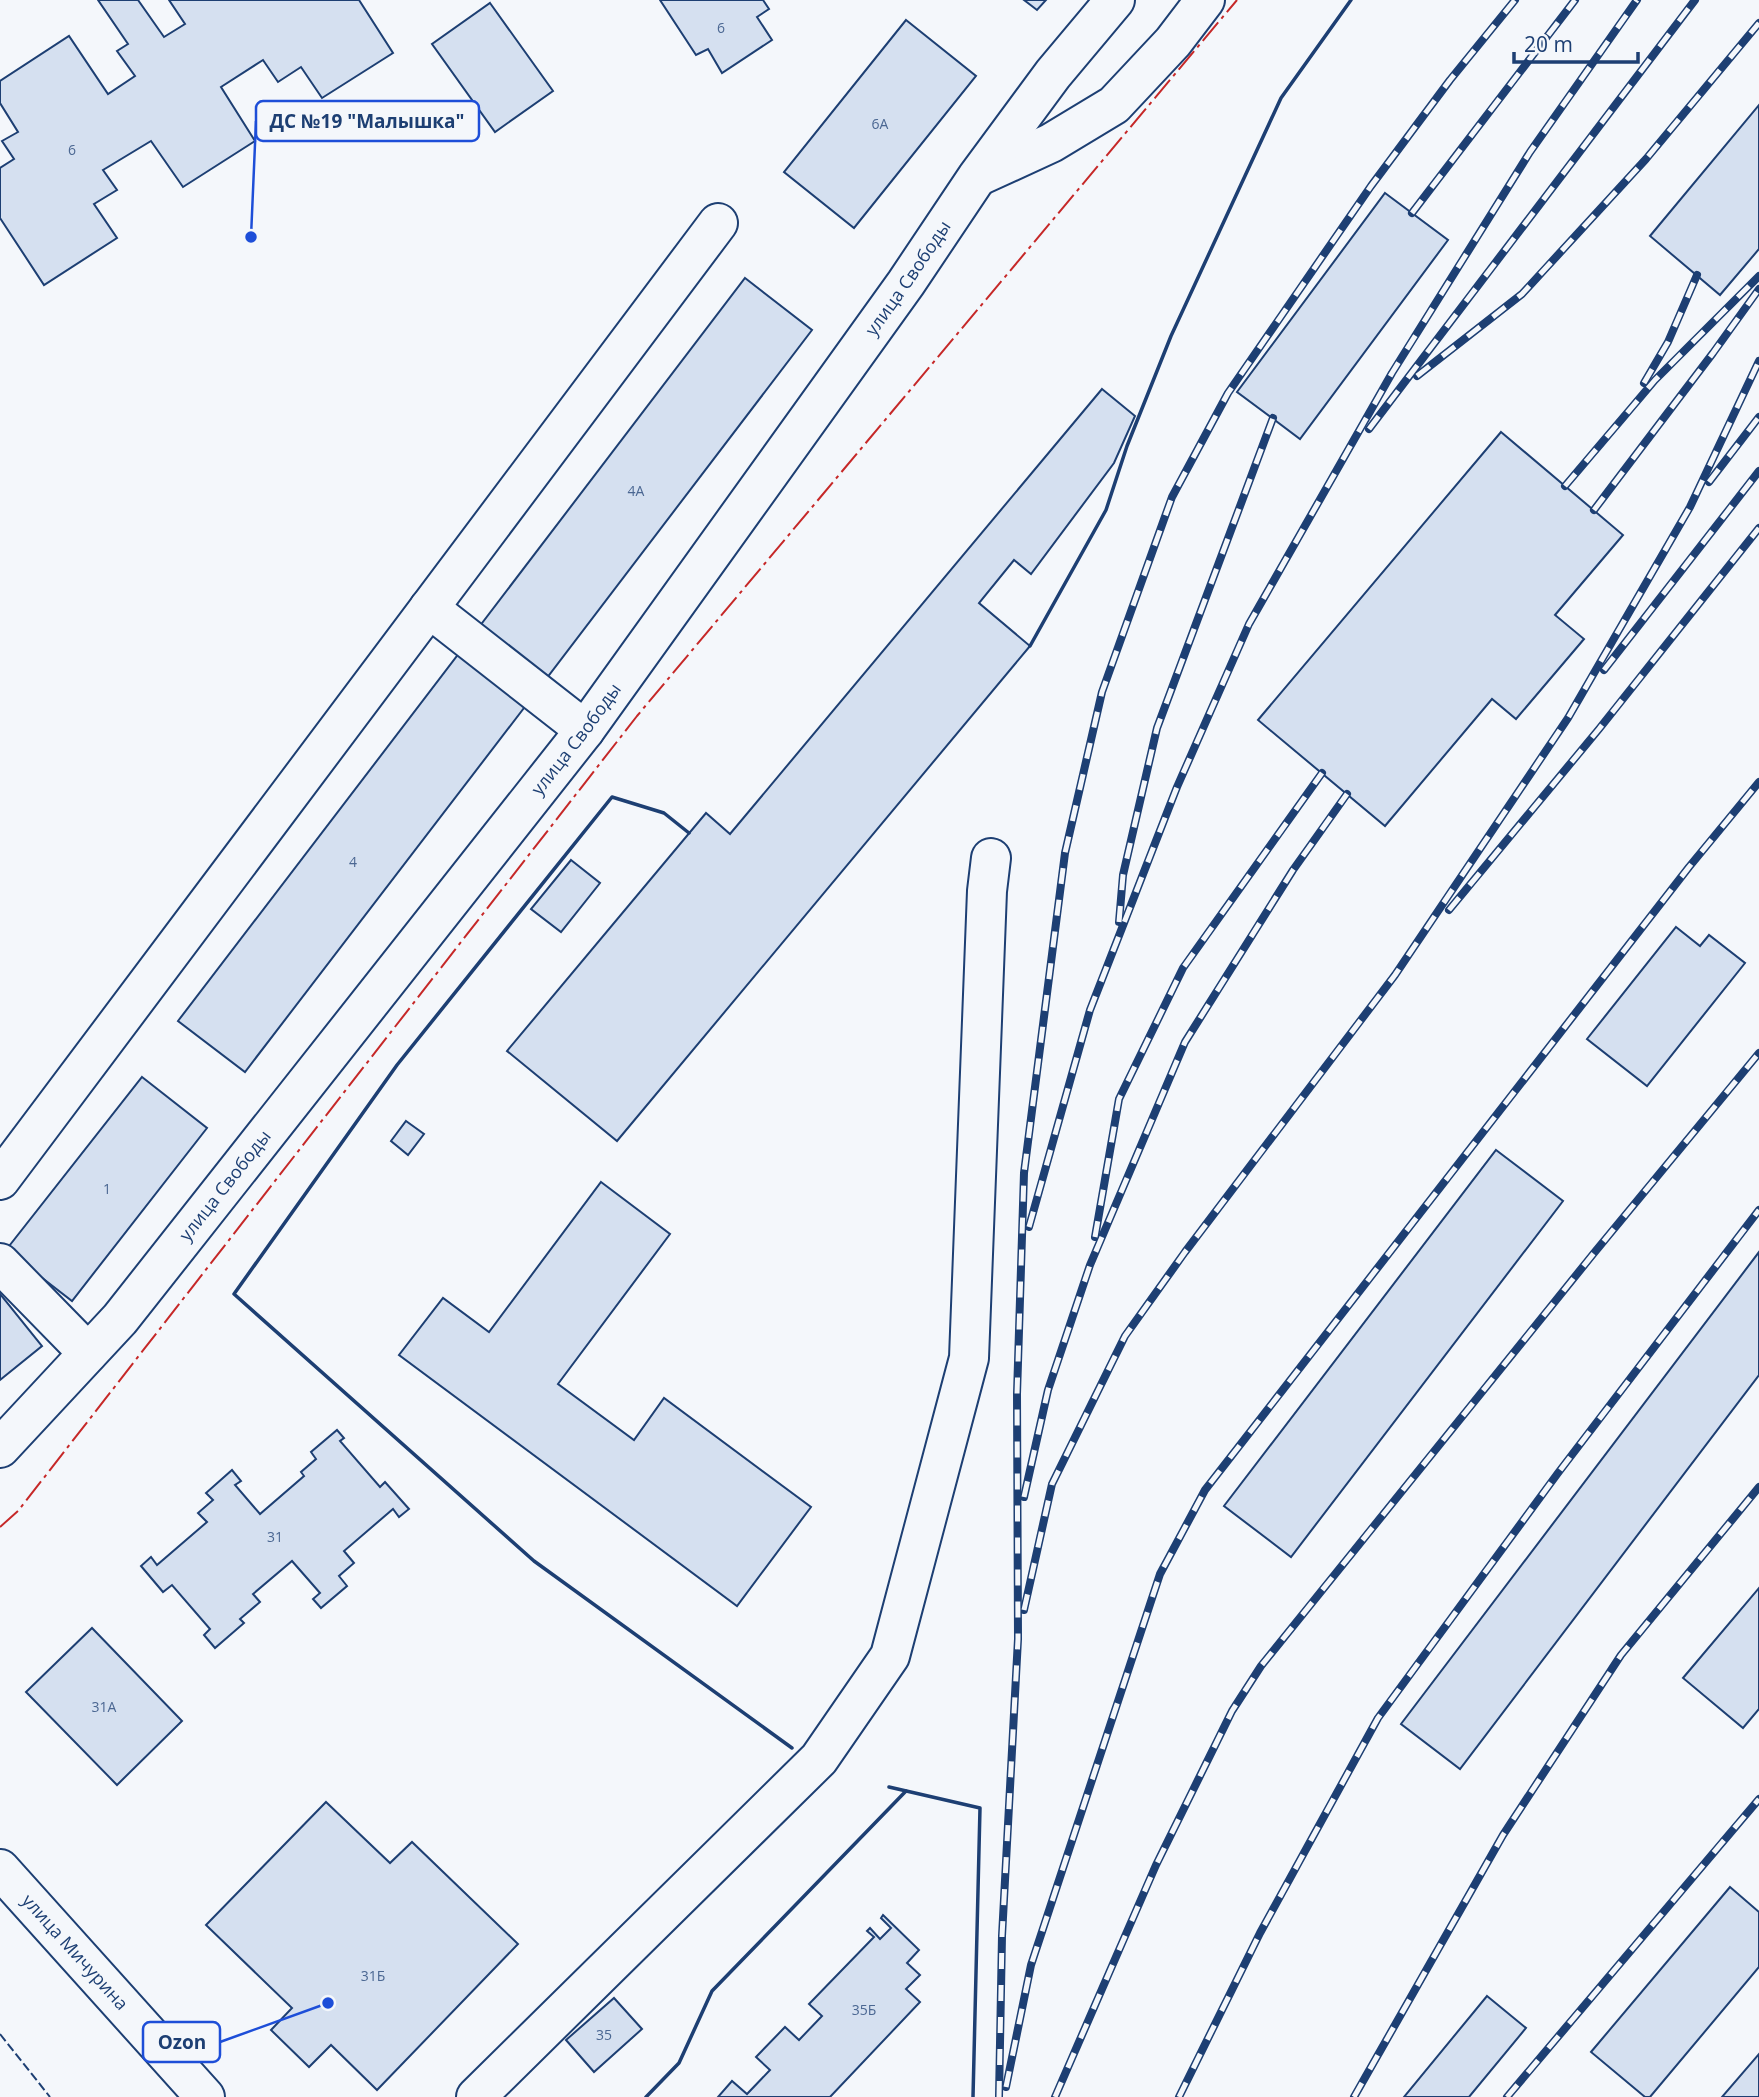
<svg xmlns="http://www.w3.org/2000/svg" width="1759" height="2097" font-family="'Open Sans',sans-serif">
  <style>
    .building { fill: #d5e0f0; stroke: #1d3f73; stroke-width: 2 }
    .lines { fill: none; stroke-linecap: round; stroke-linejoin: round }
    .minor-casing { stroke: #1d3f73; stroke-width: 42 }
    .minor { stroke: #f4f7fb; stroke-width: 38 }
    .rail-casing { stroke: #1d3f73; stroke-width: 8 }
    .rail { stroke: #f4f7fb; stroke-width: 5; stroke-dasharray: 16; stroke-linecap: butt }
    .fence { stroke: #1d3f73; stroke-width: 2; stroke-dasharray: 9 3.5; stroke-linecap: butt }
    .wall { stroke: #1d3f73; stroke-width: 3.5 }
    .power { stroke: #c62828; stroke-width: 2; stroke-dasharray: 24 5 3.5 5; stroke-linecap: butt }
    .labels { text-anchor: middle; stroke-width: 5; stroke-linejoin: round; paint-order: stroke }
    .number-label { font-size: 14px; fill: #4b6792 }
    .street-label { font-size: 18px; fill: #1d3f73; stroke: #f4f7fb }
    .leader { fill: none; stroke: #1d4ed8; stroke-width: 2.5 }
    .callout-dot { fill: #1d4ed8; stroke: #f4f7fb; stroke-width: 2.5 }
    .callout { fill: #f4f7fb; stroke: #1d4ed8; stroke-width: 2.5 }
    .callout-label { font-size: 19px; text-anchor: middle; font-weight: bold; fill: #1d3f73 }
  </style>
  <rect width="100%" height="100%" fill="#f4f7fb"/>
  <g class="building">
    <path d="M98,0H138L164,37L185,24L169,0H359L393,53L322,98L301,67L278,82L263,60L221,87L255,141L183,187L151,141L103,170L117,190L94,204L117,238L44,285L0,218V168L14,159L2,141L18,132L0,103V81L69,36L108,94L135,76L117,51L128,44Z"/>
    <path d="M660,0H763L769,9L757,17L772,40L722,73L708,49L696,55Z"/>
    <path d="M1024,0H1046L1037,10Z"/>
    <path d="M490,3L553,91L495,132L432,44Z"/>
    <path d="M906,20L976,76L854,228L784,172Z"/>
    <path d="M1759,105V249L1720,295L1650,236Z"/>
    <path d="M1385,193L1448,240L1300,439L1237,392Z"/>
    <path d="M745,278L812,330L527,704L460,652Z"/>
    <path d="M1102,389L1135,416L1114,463L1031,574L1014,560L979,603L1030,646L617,1141L507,1051L706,813L730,834Z"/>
    <path d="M1501,432L1623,535L1555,615L1584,639L1516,719L1492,699L1385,826L1258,720Z"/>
    <path d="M460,652L527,704L245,1072L178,1021Z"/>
    <path d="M571,860L600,883L561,932L531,909Z"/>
    <path d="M1676,927L1700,946L1709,935L1745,963L1647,1086L1587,1039Z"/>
    <path d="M142,1077L207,1128L72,1301L6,1250Z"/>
    <path d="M406,1121L424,1134L408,1155L391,1141Z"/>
    <path d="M1496,1150L1563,1201L1291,1557L1224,1506Z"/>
    <path d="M601,1182L670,1234L558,1384L634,1440L664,1398L811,1507L737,1606L399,1355L443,1298L489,1332Z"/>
    <path d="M1759,1252V1375L1460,1769L1401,1724Z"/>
    <path d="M0,1294L42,1346L0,1380Z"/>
    <path d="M337,1430L344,1438L340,1441L380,1487L385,1482L409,1509L399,1517L393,1509L344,1551L354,1563L339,1576L347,1586L321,1608L313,1599L320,1593L292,1561L253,1594L260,1602L240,1619L244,1623L215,1648L204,1635L210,1629L172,1585L163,1592L141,1566L151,1557L157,1565L207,1522L198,1513L213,1500L206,1493L232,1470L241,1481L235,1485L260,1514L304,1476L301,1472L316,1459L311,1452Z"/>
    <path d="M1759,1588V1709L1743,1728L1683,1678Z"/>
    <path d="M92,1628L182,1721L117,1785L26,1692Z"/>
    <path d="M326,1802L390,1863L412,1842L518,1944L377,2090L331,2045L309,2067L271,2030L292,2008L206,1925Z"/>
    <path d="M1730,1887L1759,1912V1967L1650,2097H1645L1591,2052Z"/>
    <path d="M883,1915L919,1950L907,1963L920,1975L906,1989L920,2002L830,2097H718L732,2081L747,2094L770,2070L756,2057L785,2027L799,2040L822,2016L809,2004L874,1937L867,1931L870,1928L880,1939L891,1928L881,1918Z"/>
    <path d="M1487,1996L1526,2028L1469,2097H1404Z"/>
    <path d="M614,1998L642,2029L594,2072L566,2040Z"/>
    <path d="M1759,2054V2097H1722Z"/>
  </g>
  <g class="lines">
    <g class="minor-casing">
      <g id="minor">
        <path d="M979,176L1051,143L1114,105L1173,42L1205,0"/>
        <path d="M429,608L585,730"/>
        <path d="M0,1180L718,223"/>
        <path d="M0,1263L88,1353"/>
        <path id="s1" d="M0,1448L120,1319L585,730L906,283L977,177L1053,74L1115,0"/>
        <path id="s2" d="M0,1869L205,2097"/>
        <path d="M476,2097L819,1759L890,1656L969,1358L987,891L991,858"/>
      </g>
    </g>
    <use href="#minor" class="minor"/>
    <g class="rail-casing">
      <g id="rail">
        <path d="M1412,213L1575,0"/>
        <path d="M1417,376L1522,294L1646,159L1759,23"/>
        <path d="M1644,383L1668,342L1697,275"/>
        <path d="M1369,429L1695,0"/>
        <path d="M1709,482L1759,417"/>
        <path d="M1565,486L1655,380L1759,276"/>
        <path d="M1594,510L1713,353L1759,289"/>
        <path d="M1604,670L1759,471"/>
        <path d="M1449,910L1599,729L1759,528"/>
        <path d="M1119,922L1123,875L1157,728L1273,418"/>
        <path d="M1029,1227L1090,1010L1177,787L1249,624L1392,373L1530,152L1637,0"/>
        <path d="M1095,1237L1119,1099L1183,968L1322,773"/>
        <path d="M1024,1497L1048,1390L1090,1265L1185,1042L1293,870L1347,794"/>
        <path d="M1024,1610L1052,1484L1125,1336L1185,1252L1395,975L1568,718L1690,507L1759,361"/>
        <path d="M1006,2087L1031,1965L1160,1574L1205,1490L1689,867L1759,782"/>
        <path d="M999,2097L1002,1936L1018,1639L1017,1394L1024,1173L1065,853L1102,692L1172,497L1228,393L1371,186L1450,80L1515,0"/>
        <path d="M1055,2097L1156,1865L1232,1711L1261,1666L1594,1253L1759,1053"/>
        <path d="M1179,2097L1260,1933L1378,1718L1558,1473L1759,1210"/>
        <path d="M1354,2097L1503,1835L1621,1655L1759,1487"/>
        <path d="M1507,2097L1759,1799"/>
      </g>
    </g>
    <use href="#rail" class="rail"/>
    <path class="fence" d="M0,2034L50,2097"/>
    <g class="wall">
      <path d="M1030,646L1106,510L1127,446L1171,336L1281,98L1351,0"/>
      <path d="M689,833L664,813L612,797L397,1065L234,1294L534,1561L792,1748"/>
      <path d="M889,1787L980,1808L973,2097"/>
      <path d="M646,2097L679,2063L712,1991L906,1791"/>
    </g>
    <path class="power" d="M0,1527L18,1511L637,716L1237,0"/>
  </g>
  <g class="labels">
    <g class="number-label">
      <text x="721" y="33">6</text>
      <text x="880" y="129">6А</text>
      <text x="72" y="155">6</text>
      <text x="636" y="496">4А</text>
      <text x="353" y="867">4</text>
      <text x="107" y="1194">1</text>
      <text x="275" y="1542">31</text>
      <text x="104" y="1712">31А</text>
      <text x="373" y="1981">31Б</text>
      <text x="864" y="2015">35Б</text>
      <text x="604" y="2040">35</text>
    </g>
    <g class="street-label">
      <text dy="6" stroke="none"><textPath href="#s1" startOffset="1482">улица Свободы</textPath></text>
      <text dy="6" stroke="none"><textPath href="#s1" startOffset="914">улица Свободы</textPath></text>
      <text dy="6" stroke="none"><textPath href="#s1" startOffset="346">улица Свободы</textPath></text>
      <text dy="6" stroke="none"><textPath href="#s2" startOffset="112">улица Мичурина</textPath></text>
    </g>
  </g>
  <path class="leader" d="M251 237L256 121M328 2003L220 2042"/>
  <g class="callout-dot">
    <circle cx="251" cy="237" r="7"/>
    <circle cx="328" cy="2003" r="7"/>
  </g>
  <g class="callout">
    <rect x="256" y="101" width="223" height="40" rx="7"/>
    <rect x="143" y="2022" width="77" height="40" rx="7"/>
  </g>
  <g class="callout-label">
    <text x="367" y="128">ДС №19 "Малышка"</text>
    <text x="182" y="2049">Ozon</text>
  </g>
  <path d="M1514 52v10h124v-10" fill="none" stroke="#1d3f73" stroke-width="3.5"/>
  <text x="1524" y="52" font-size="21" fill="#1d3f73" stroke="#f4f7fb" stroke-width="5" paint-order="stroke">20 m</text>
</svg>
